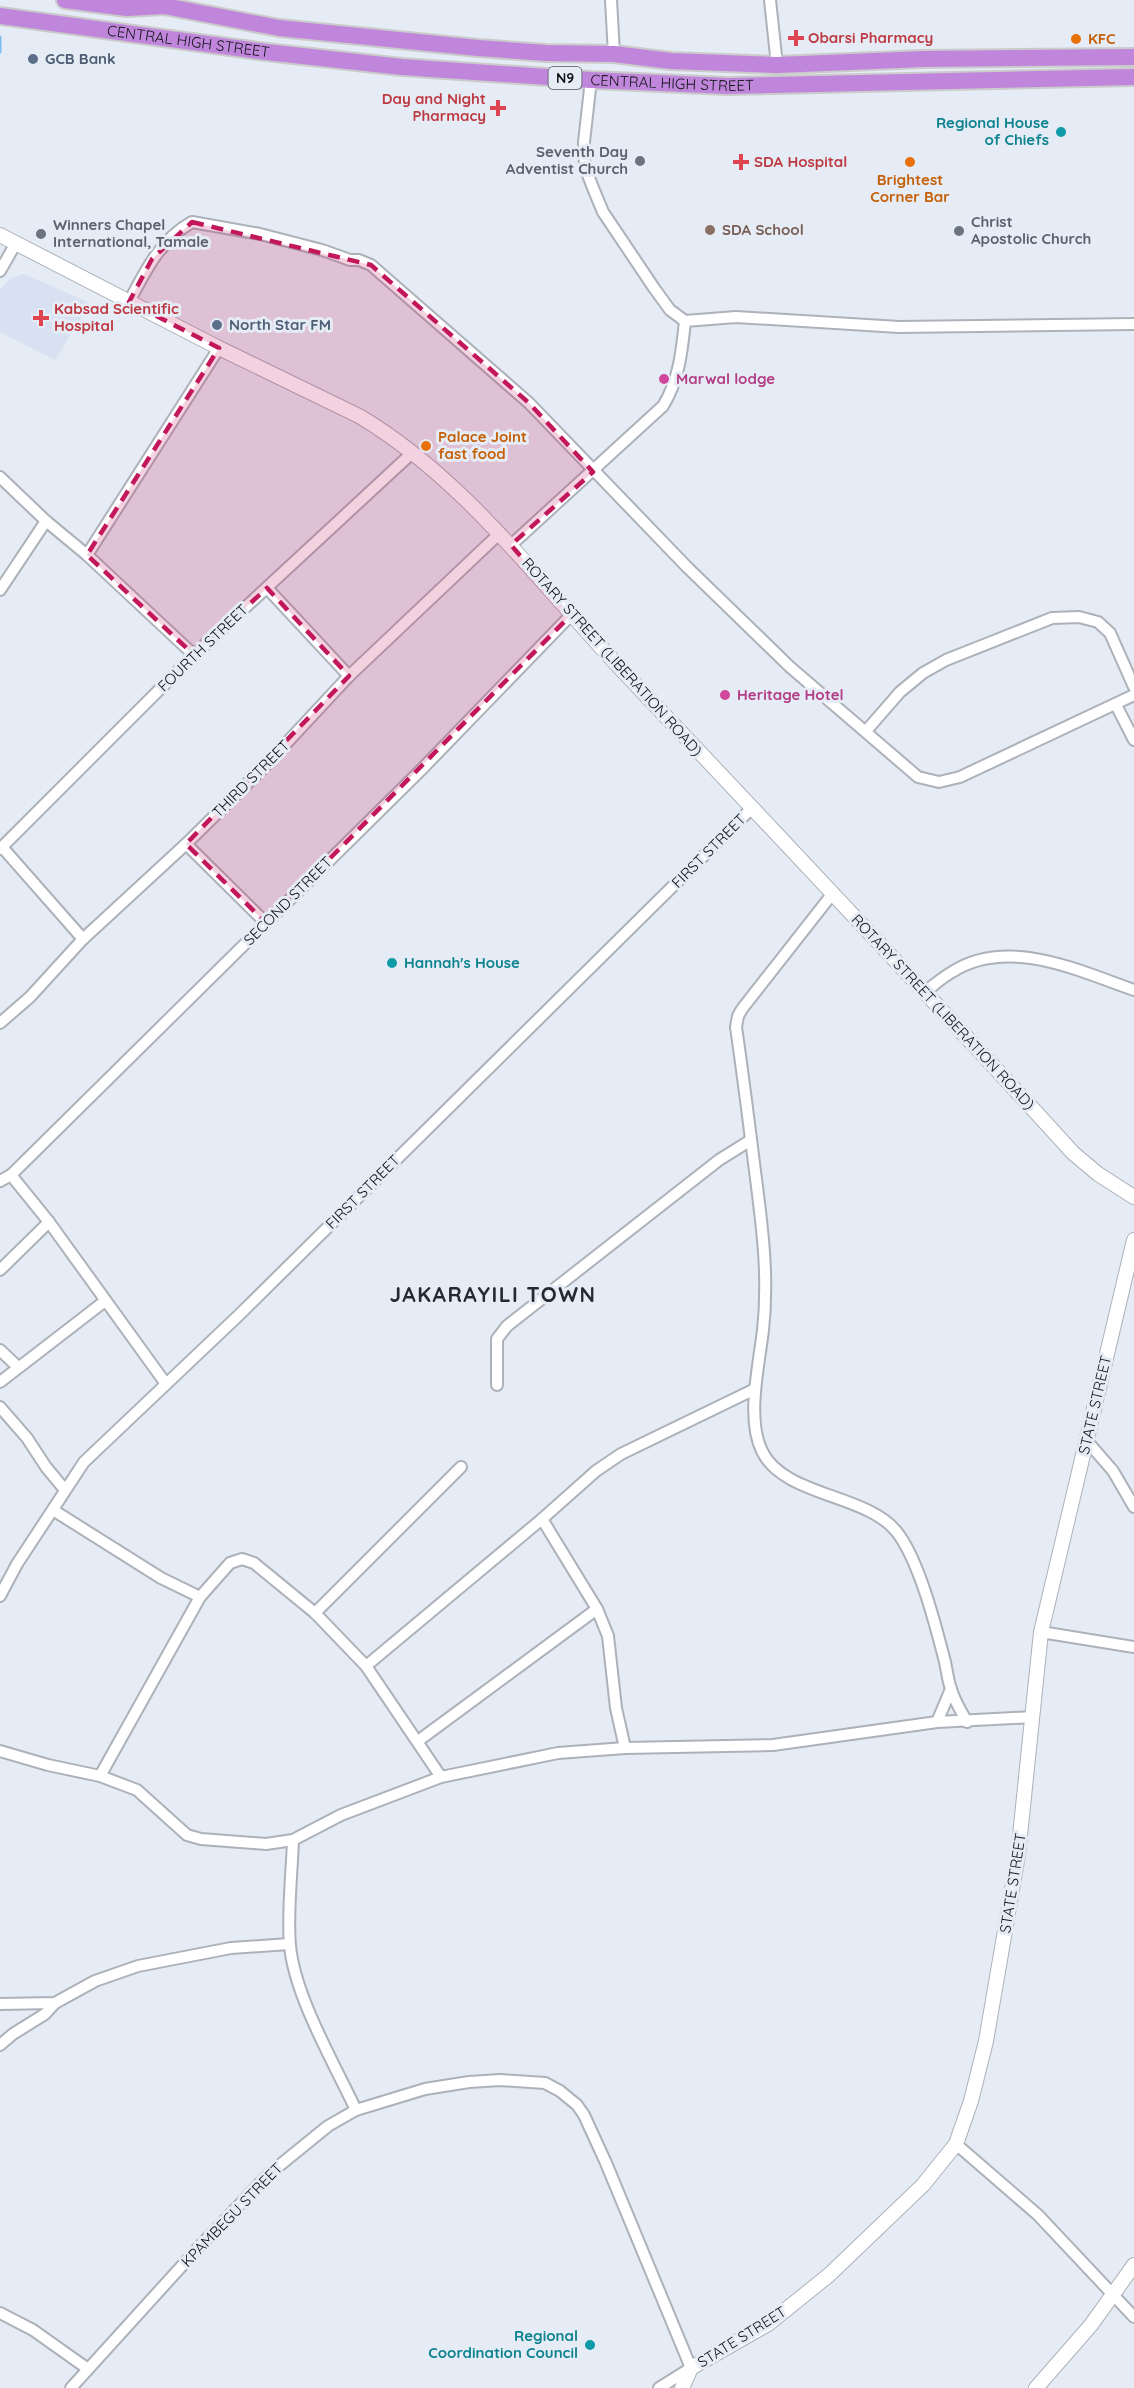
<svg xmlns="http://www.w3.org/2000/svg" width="1134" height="2388" font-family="Quicksand,sans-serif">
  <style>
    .built { fill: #d7e1f1 }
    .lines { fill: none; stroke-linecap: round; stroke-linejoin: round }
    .stream { stroke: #7ebdf2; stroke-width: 3 }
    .minor-casing { stroke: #acb1ba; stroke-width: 14 }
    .tertiary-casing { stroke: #acb1ba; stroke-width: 16 }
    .trunk-casing { stroke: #cbcbcc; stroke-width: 20 }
    .minor { stroke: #fff; stroke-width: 10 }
    .tertiary { stroke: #fff; stroke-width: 14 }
    .trunk { stroke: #c086dc; stroke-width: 16 }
    .marked { fill: #c2185b; fill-opacity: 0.2; stroke: #c2185b; stroke-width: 4.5; stroke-dasharray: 12 8; stroke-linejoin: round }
    .health-dot { fill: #e0444e; stroke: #e6ecf5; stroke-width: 2 }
    .food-dot { fill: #e8710a; stroke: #e6ecf5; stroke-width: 2 }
    .service-dot { fill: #5c6f8a; stroke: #e6ecf5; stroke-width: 2 }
    .culture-dot { fill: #0f9aa8; stroke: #e6ecf5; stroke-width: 2 }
    .worship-dot { fill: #6b7280; stroke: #e6ecf5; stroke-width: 2 }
    .education-dot { fill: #8d6e63; stroke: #e6ecf5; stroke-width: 2 }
    .hotel-dot { fill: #d1479c; stroke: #e6ecf5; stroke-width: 2 }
    .labels { text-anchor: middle; stroke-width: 6; stroke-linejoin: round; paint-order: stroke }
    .shield { fill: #e6ecf5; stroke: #515459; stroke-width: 1.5 }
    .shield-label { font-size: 14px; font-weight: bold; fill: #111316 }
    .health-label { font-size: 15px; font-weight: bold; fill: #be3a42; stroke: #e6ecf5; text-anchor: start }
    .food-label { font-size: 15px; font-weight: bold; fill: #c56008; stroke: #e6ecf5; text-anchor: start }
    .street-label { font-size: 15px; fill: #111316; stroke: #e6ecf5 }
    .service-label { font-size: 15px; font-weight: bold; fill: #4e5e75; stroke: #e6ecf5; text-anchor: start }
    .culture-label { font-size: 15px; font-weight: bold; fill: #0d838f; stroke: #e6ecf5; text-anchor: end }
    .worship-label { font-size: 15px; font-weight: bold; fill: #5b616d; stroke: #e6ecf5; text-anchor: start }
    .education-label { font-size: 15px; font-weight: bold; fill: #785e54; stroke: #e6ecf5; text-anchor: start }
    .hotel-label { font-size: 15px; font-weight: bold; fill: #b23c85; stroke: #e6ecf5; text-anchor: start }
    .district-label { font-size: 21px; font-weight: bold; letter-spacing: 1.5px; fill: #252930; stroke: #e6ecf5 }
  </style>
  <rect width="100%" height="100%" fill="#e6ecf5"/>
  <path class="built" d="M24,274L90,303L55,360L0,332V290L11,278Z"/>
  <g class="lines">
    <path class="stream" d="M0,52V37"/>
    <g class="minor-casing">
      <g id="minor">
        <path d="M611,0L614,54"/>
        <path d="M770,0L777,65"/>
        <path d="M591,80L584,142L585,167L593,188L603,212L654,288L670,310L685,321"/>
        <path d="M0,271L16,243"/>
        <path d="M129,302C145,271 161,239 192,222L260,234L322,250L350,260H359L371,265L529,403L687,567L790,667L918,777L939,782L960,777L1134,695"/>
        <path d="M0,477L46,521L87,555L194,655"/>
        <path d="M511,545L663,406C679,380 682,351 685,321L736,317L899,327L1134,324"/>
        <path d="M87,555L219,348"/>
        <path d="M267,588L349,676"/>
        <path d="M0,590L46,521"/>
        <path d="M1116,705L1134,740"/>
        <path d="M866,731L900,692L923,673L946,660L1052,618L1079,617L1098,622L1110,633L1134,687"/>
        <path d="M186,844L266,923"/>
        <path d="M2,847L83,939"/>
        <path d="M0,849L194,655L412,453"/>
        <path d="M833,893L742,1009L738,1016L736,1027C743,1075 749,1123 755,1171C762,1225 769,1276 763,1330C759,1365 746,1419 762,1451C783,1496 866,1494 896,1531C919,1559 936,1627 945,1662C947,1671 948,1681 951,1689C954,1700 961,1711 967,1722"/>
        <path d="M926,991C934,985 943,977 952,972C1008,936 1079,971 1134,990"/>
        <path d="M0,1023L30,997L83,939L186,844L267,764L349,676L500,533"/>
        <path d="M11,1175L49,1222L166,1384"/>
        <path d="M0,1181L11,1175L421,770L571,615"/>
        <path d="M0,1270L49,1222"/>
        <path d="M0,1350L18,1367"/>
        <path d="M0,1382L105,1301"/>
        <path d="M497,1385V1339L507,1326L719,1160L751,1140"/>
        <path d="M0,1407L27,1438L46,1467L65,1490"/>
        <path d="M1087,1441L1113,1471L1134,1507"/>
        <path d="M53,1510L161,1578L200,1597"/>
        <path d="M542,1519L597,1609L608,1636L616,1708L625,1748"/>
        <path d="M0,1596L17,1564L84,1462L239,1315L752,808"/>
        <path d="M315,1613L461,1467"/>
        <path d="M1041,1632L1134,1647"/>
        <path d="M366,1666L542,1519L596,1471L621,1454L755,1389"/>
        <path d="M937,1722L951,1689"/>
        <path d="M418,1741L597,1609"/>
        <path d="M0,1751L48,1765L100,1776L137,1790L187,1835L201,1839L266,1844L293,1840L341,1815L441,1777L558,1753L625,1748L773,1745L937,1722L1033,1717"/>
        <path d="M100,1776L200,1597L230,1563L242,1559L254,1563L315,1613L366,1666L441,1777"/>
        <path d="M293,1840C292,1872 287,1914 290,1945C294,1995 334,2063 356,2110"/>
        <path d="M0,2004L55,2003L95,1981L138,1966L231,1948L289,1944"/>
        <path d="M0,2045L13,2034L45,2014L55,2003"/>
        <path d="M956,2144L1038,2215L1134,2317"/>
        <path d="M0,2313L33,2330L88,2369"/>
        <path d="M71,2388L199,2247L269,2174L328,2126L356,2110L425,2089L469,2082L500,2080L545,2083L560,2091L577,2105L584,2115L606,2163L691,2368L659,2388"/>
      </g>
    </g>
    <g class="tertiary-casing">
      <g id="tertiary">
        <path d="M0,235L219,348L359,416C465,479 539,582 622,670C773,830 925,990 1073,1153L1098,1174L1134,1197"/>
        <path d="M682,2388L691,2368L768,2324L829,2275L923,2185L956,2144L971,2101L986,2041L1018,1855L1041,1632L1134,1240"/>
        <path d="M1036,2388L1091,2325L1134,2265"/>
      </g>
    </g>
    <g class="trunk-casing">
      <g id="trunk">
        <path d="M65,0L127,8L164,6L279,28L478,48L546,53L614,54L671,61L777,65L923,59L1134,57"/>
        <path id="s1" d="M0,16L266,52L402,67L591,80L727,86L1134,77"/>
      </g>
    </g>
    <use href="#minor" class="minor"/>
    <use href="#tertiary" class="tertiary"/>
    <use href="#trunk" class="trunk"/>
  </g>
  <path class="marked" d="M192,222L371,265L529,403L593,472L511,545L571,615L266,923L186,844L349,676L267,588L194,655L87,555L219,348L129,302L152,259Z"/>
  <g class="health-dot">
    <path d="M793 29h6v6h6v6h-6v6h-6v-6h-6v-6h6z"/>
    <path d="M495 99h6v6h6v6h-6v6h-6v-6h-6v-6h6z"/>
    <path d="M738 153h6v6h6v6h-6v6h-6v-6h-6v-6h6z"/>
    <path d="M38 309h6v6h6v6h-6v6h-6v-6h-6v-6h6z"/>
  </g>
  <g class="food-dot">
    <circle cx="1076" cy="39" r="6"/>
    <circle cx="910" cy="162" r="6"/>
    <circle cx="426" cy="446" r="6"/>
  </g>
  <g class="service-dot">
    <circle cx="33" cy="59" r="6"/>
    <circle cx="217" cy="325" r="6"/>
  </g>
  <g class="culture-dot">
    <circle cx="1061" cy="132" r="6"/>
    <circle cx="392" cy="963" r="6"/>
    <circle cx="590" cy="2345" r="6"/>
  </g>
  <g class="worship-dot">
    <circle cx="640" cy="161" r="6"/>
    <circle cx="959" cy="231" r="6"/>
    <circle cx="41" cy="234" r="6"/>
  </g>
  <circle class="education-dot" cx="710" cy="230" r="6"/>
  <g class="hotel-dot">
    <circle cx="664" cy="379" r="6"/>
    <circle cx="725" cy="695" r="6"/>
  </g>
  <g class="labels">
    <rect class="shield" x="548.5" y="67" width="33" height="22" rx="4.5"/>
    <g class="shield-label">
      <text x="565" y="83">N9</text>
    </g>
    <g class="health-label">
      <text x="808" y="43">Obarsi Pharmacy</text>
      <text x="486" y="104" text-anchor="end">Day and Night<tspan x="486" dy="17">Pharmacy</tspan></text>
      <text x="754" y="167">SDA Hospital</text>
      <text x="54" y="314">Kabsad Scientific<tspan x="54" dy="17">Hospital</tspan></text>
    </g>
    <g class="food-label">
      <text x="1088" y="44">KFC</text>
      <text x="910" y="185" text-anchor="middle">Brightest<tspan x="910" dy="17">Corner Bar</tspan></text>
      <text x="438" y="442">Palace Joint<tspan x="438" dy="17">fast food</tspan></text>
    </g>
    <g class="street-label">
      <text dy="5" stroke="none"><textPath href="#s1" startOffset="190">CENTRAL HIGH STREET</textPath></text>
      <text dy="5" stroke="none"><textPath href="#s1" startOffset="676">CENTRAL HIGH STREET</textPath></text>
      <text transform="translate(203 648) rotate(-44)" y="5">FOURTH STREET</text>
      <text transform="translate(612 657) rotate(48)" y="5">ROTARY STREET (LIBERATION ROAD)</text>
      <text transform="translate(251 779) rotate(-45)" y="5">THIRD STREET</text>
      <text transform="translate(709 851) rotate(-45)" y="5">FIRST STREET</text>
      <text transform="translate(288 901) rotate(-45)" y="5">SECOND STREET</text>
      <text transform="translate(943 1012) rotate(47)" y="5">ROTARY STREET (LIBERATION ROAD)</text>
      <text transform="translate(363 1192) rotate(-45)" y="5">FIRST STREET</text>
      <text transform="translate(1095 1405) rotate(-77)" y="5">STATE STREET</text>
      <text transform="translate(1013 1883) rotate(-81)" y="5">STATE STREET</text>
      <text transform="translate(232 2215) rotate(-46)" y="5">KPAMBEGU STREET</text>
      <text transform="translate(742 2337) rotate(-32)" y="5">STATE STREET</text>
    </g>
    <g class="service-label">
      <text x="45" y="64">GCB Bank</text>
      <text x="229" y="330">North Star FM</text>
    </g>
    <g class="culture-label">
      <text x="1049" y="128">Regional House<tspan x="1049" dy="17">of Chiefs</tspan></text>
      <text x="404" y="968" text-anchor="start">Hannah's House</text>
      <text x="578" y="2341">Regional<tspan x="578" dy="17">Coordination Council</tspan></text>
    </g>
    <g class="worship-label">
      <text x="628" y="157" text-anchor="end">Seventh Day<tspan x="628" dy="17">Adventist Church</tspan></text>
      <text x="971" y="227">Christ<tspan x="971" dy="17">Apostolic Church</tspan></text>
      <text x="53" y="230">Winners Chapel<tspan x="53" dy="17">International, Tamale</tspan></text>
    </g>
    <g class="education-label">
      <text x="722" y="235">SDA School</text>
    </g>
    <g class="hotel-label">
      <text x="676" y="384">Marwal lodge</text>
      <text x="737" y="700">Heritage Hotel</text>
    </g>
    <g class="district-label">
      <text x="493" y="1302">JAKARAYILI TOWN</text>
    </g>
  </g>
</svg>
